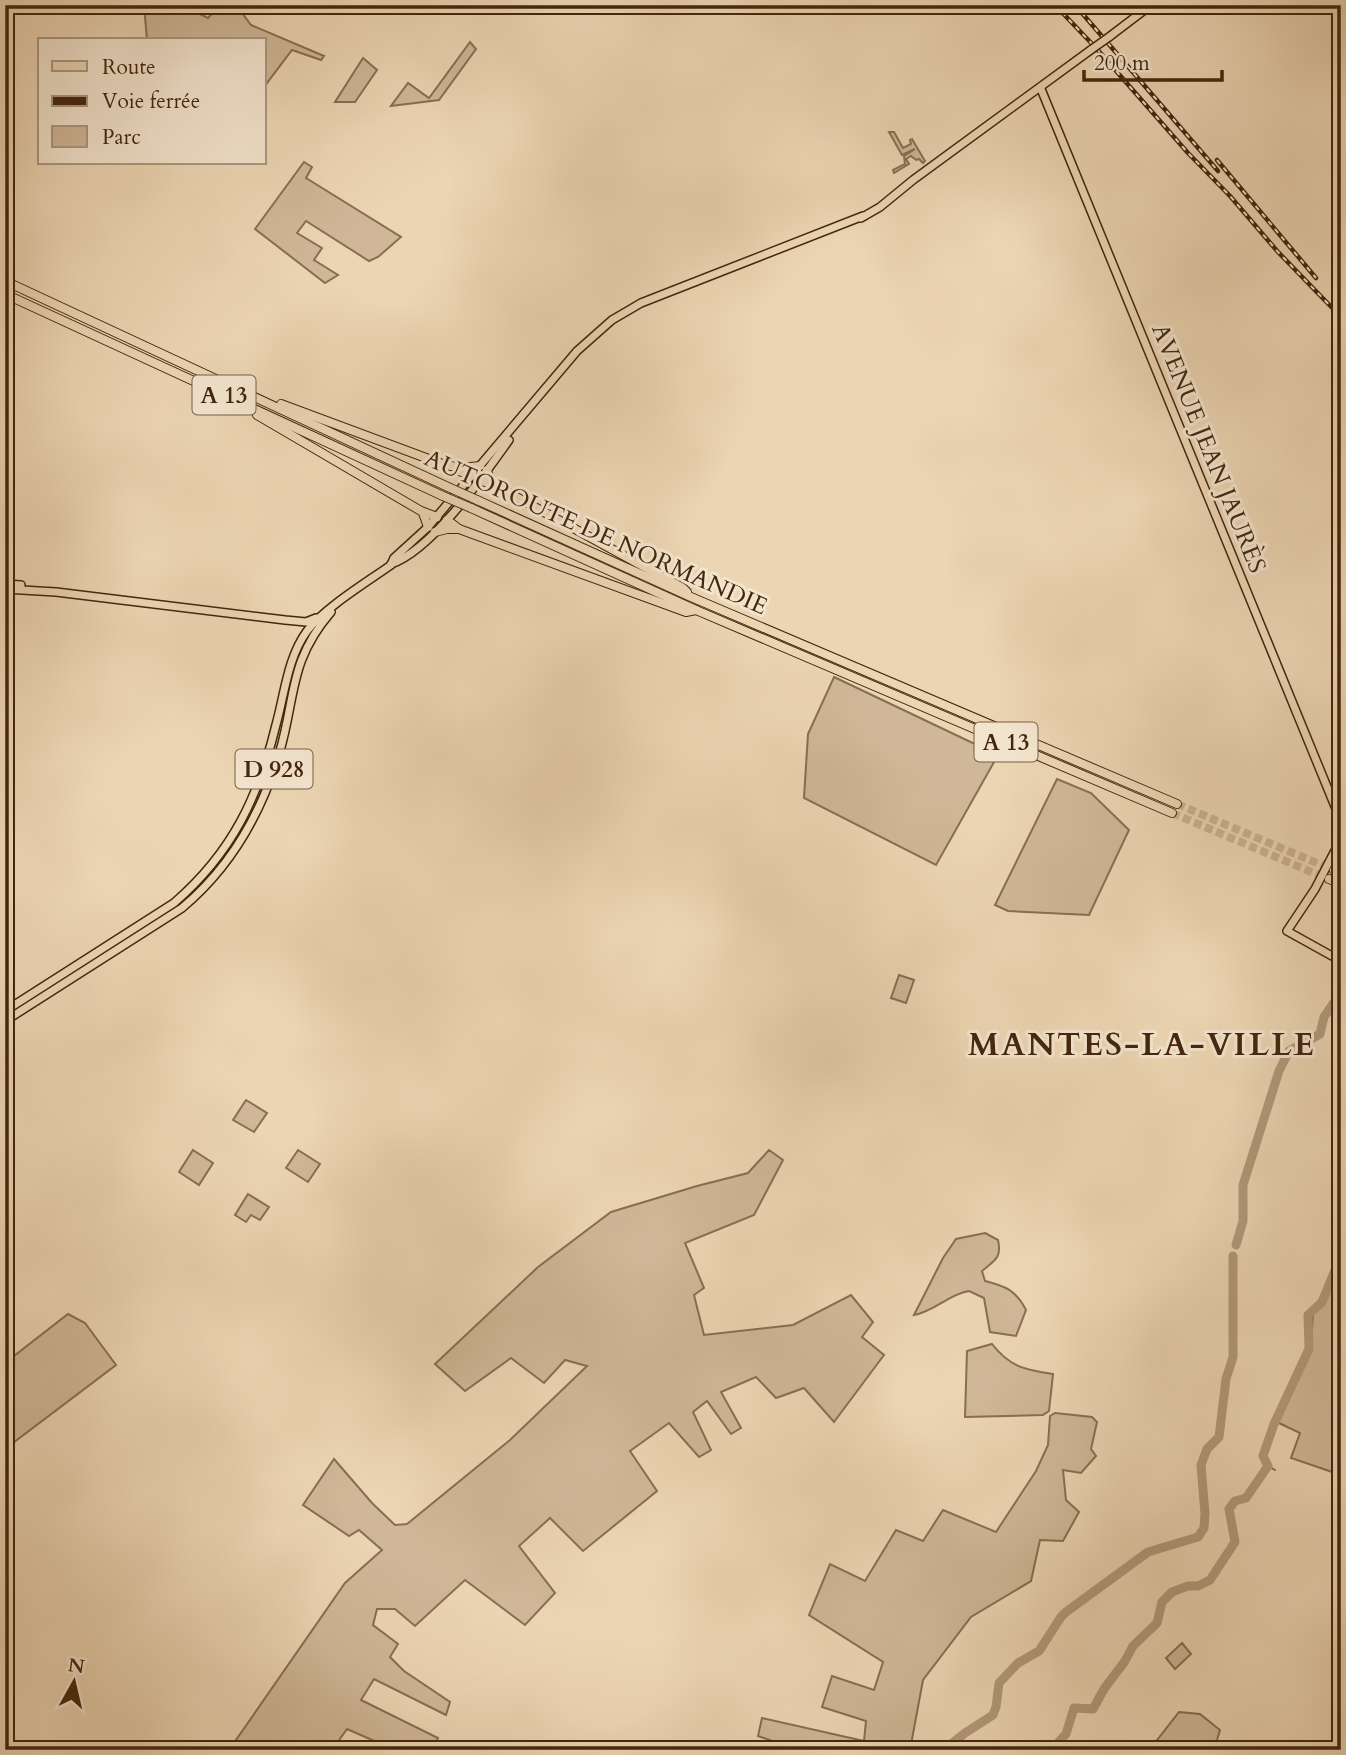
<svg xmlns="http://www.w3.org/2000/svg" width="1346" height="1755" font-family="Cardo,serif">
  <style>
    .green { fill: #cfb797; stroke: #886e52; stroke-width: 2 }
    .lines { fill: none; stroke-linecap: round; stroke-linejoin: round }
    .stream { stroke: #856c4f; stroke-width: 2 }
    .river { stroke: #b29a7b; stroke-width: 9 }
    .highway-tunnel { stroke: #cab292; stroke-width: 8; stroke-dasharray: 8 4; stroke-linecap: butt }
    .major-casing { stroke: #42260d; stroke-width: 10 }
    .highway-casing { stroke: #42260d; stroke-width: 10 }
    .major { stroke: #ecd5b3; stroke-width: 7 }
    .highway { stroke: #ecd5b3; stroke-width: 8 }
    .rail-casing { stroke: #42260d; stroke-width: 4.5 }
    .rail { stroke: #f3e4ce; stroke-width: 2; stroke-dasharray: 5; stroke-linecap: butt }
    .major-bridge-casing { stroke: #42260d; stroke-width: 10; stroke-linecap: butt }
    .highway-bridge-casing { stroke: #42260d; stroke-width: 10; stroke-linecap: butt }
    .major-bridge { stroke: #ecd5b3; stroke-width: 7 }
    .highway-bridge { stroke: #ecd5b3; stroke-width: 8 }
    .labels { text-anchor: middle; stroke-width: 6; stroke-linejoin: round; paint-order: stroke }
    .shield { fill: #f3e4ce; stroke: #775f47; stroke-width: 2 }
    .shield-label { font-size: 23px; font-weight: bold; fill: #42260d }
    .street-label { font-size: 24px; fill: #42260d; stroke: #f3e4ce }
    .district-label { font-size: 32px; font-weight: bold; letter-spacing: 2px; fill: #42260d; stroke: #f3e4ce }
  </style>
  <rect width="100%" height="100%" fill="#ecd5b3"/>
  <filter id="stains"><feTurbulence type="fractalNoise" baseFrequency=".00286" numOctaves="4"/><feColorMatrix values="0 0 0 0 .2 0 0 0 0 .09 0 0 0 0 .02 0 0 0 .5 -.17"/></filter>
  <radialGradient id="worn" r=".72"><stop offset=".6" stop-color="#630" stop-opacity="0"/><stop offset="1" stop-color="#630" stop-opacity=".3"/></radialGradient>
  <g class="green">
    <path d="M144,5H182L208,18L220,5H236L251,25L324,56L321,60L292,50L264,87V40H147Z"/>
    <path d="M470,42L476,49L439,100L391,106L408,83L429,98Z"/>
    <path d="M363,58L377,70L355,102H335Z"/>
    <path d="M889,132H894L903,148L911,144L910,140L912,139L925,161L923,163L919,159L916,160L911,156L906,159L909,164L894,173L893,170L905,164L904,156L915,149L902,155Z"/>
    <path d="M304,162L312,167L306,178L401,237L378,257L369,261L306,221L297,233L322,248L314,260L338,275L325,283L255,229Z"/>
    <path d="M834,677L998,755L936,865L804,798L808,734Z"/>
    <path d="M1057,779L1091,793L1129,830L1089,915L1008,911L995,905Z"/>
    <path d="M899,975L914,980L906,1003L891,998Z"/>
    <path d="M246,1100L267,1113L254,1132L233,1120Z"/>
    <path d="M1341,1144V1475L1291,1458L1300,1433L1279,1423V1415L1311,1345L1313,1314L1325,1302L1337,1267L1338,1149Z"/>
    <path d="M193,1150L213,1163L199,1185L179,1172Z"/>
    <path d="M298,1150L320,1164L308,1182L286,1168Z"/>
    <path d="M769,1150L783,1160L754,1215L685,1243L704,1288L694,1295L704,1335L793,1325L851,1295L873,1322L862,1337L884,1355L834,1422L804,1388L776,1398L756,1377L721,1392L741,1428L731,1434L707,1401L693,1412L711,1450L699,1457L669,1423L630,1451L657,1491L583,1551L550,1518L519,1546L555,1593L525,1625L465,1580L415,1626L395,1609H377L373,1625L398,1644L390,1657L404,1671L450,1702L446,1715L374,1679L361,1700L438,1738L433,1750H395L347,1729L332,1750H229L345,1583L382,1550L359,1530L349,1536L303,1505L334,1459L372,1503L395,1525L407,1524L510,1440L587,1366L565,1360L544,1383L511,1358L465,1391L435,1364L538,1267L611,1212L697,1186L748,1173Z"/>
    <path d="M248,1194L269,1207L260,1220L251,1215L246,1222L235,1215Z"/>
    <path d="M985,1233L998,1240C1002,1258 995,1260 982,1271L985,1281C1005,1286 1016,1290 1026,1310L1016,1336L990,1332L984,1298L969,1291C949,1294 935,1311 914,1315L943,1258L956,1239Z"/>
    <path d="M68,1314L85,1323L116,1365L5,1449V1363Z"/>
    <path d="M992,1344C1010,1367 1025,1370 1053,1374L1049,1411L1043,1415L965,1417L967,1351Z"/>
    <path d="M1055,1413L1092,1417L1097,1422L1091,1449L1096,1456L1081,1473L1063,1470L1066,1500L1079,1512L1063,1541L1040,1540L1031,1581L971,1617L923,1680L910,1750H798L758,1736L762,1718L864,1741L866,1721L822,1707L832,1676L874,1690L883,1662L809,1615L830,1564L865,1581L896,1530L923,1541L943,1510L996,1532L1036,1471L1048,1445L1050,1416Z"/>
    <path d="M1182,1643L1191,1654L1175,1669L1166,1658Z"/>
    <path d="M1179,1712L1200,1714L1220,1730L1214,1750H1166L1154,1744Z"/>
  </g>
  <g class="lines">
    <path class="stream" d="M1268,1466L1275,1470"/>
    <g class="river">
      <path d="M1236,1245L1243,1221V1185L1279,1071L1289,1051L1320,1034L1324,1017L1341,992"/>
      <path d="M951,1750V1744L965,1733L993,1715L996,1707L999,1683L1018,1663L1039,1651L1061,1617L1066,1612L1148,1552L1198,1537L1204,1528L1205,1514L1201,1465L1207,1449L1219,1437L1226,1379L1233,1357V1256"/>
      <path d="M1051,1750L1066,1734L1074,1708L1093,1709L1104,1689L1125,1661L1133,1646L1157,1623L1162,1602L1172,1592L1188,1586H1198L1210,1580L1235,1542L1229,1509L1235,1501L1246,1498L1268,1466L1263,1456L1274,1424L1309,1349L1308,1315L1322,1302L1340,1258V1223L1337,1214L1340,1188L1337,1167L1341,1142"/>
    </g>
    <g class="highway-tunnel">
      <path d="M1177,804L1331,869"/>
      <path d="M1172,813L1328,879"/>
    </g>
    <g class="major-casing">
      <g id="major">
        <path d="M1109,37L1151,5"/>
        <path d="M1041,89L1341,821"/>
        <path d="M861,218L880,207L913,180L1092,49"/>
        <path d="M391,564C432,550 484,475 509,440"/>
        <path d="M5,584L21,585"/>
        <path d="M5,589L56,592L285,620L306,622L316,618"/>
        <path d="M1341,839L1315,889L1287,931L1341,961"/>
        <path d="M5,1011L174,903C233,852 259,796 277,721C285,691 288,657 307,631C323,609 367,582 391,565L394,558L428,527L577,351L612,320L641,303L863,216"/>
        <path d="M5,1021L182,908C230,868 262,812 280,751C296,695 289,661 331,612"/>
      </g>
    </g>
    <g class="highway-casing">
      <g id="highway">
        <path d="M5,281L448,487"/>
        <path d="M5,294L443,496"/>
        <path d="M281,404L445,465L462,468L480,466"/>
        <path d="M257,415L421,511L437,517"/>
        <path d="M457,470L471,476"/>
        <path d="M487,470L489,477L498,487L683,588L687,592"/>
        <path d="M480,480L495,486"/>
        <path d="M477,500L691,597L1177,804"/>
        <path d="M471,508L696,610L1172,813"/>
        <path d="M423,513L428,527"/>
        <path d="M447,520L459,529L686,612L696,610"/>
        <path d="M435,532L447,529H459"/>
        <path d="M1334,870L1341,873"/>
        <path d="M1329,879L1341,884"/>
      </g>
    </g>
    <use href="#major" class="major"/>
    <use href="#highway" class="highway"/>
    <g class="rail-casing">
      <g id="rail">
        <path d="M1055,5L1096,48L1188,153L1230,196L1278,252L1341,317"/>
        <path d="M1075,5L1218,171"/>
        <path d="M1217,160L1316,278"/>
      </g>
    </g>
    <use href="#rail" class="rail"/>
    <g class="major-bridge-casing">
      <path id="major-bridge" d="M1092,49L1109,37"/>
    </g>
    <g class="highway-bridge-casing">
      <g id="highway-bridge">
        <path d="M448,487L477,500"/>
        <path d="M443,496L471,508"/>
      </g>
    </g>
    <use href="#major-bridge" class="major-bridge"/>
    <use href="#highway-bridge" class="highway-bridge"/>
  </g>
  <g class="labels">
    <g class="shield">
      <rect x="192.5" y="375.5" width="63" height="39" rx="5"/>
      <rect x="974.5" y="722.5" width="63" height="39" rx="5"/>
      <rect x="235.5" y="749.5" width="77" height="39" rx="5"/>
    </g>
    <g class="shield-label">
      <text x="224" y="403">A 13</text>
      <text x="1006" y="750">A 13</text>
      <text x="274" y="777">D 928</text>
    </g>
    <g class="street-label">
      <text transform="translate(1209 448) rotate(68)" y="8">AVENUE JEAN JAURÈS</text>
      <text transform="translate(596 532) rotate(24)" y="8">AUTOROUTE DE NORMANDIE</text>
    </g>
    <g class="district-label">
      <text x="1142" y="1055">MANTES-LA-VILLE</text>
    </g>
  </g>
  <rect width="1346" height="1755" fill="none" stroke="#ecd5b3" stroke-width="28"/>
  <rect x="7" y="7" width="1332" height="1741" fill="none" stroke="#42260d" stroke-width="3.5"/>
  <rect x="14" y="14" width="1318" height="1727" fill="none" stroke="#42260d" stroke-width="2"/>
  <rect x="38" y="38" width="228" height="126" fill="#f3e4ce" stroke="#ac9881" stroke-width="2"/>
  <rect x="52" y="61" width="35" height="10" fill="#ecd5b3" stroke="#ac9881" stroke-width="2"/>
  <text x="102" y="74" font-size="21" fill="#42260d">Route</text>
  <rect x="52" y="96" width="35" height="10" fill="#42260d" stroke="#ac9881" stroke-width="2"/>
  <text x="102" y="108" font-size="21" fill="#42260d">Voie ferrée</text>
  <rect x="52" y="126" width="35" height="21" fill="#cfb797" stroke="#ac9881" stroke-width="2"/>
  <text x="102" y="144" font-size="21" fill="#42260d">Parc</text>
  <g transform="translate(74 1682) rotate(8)" stroke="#f3e4ce" stroke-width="5" paint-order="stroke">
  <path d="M0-5L12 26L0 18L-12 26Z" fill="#42260d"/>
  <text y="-10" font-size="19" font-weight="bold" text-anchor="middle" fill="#42260d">N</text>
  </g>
  <path d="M1084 70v10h138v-10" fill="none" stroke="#42260d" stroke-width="3.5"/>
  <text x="1094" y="70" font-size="21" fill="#42260d" stroke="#f3e4ce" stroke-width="5" paint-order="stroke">200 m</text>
  <rect width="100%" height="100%" filter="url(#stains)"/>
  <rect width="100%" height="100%" fill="url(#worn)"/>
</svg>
